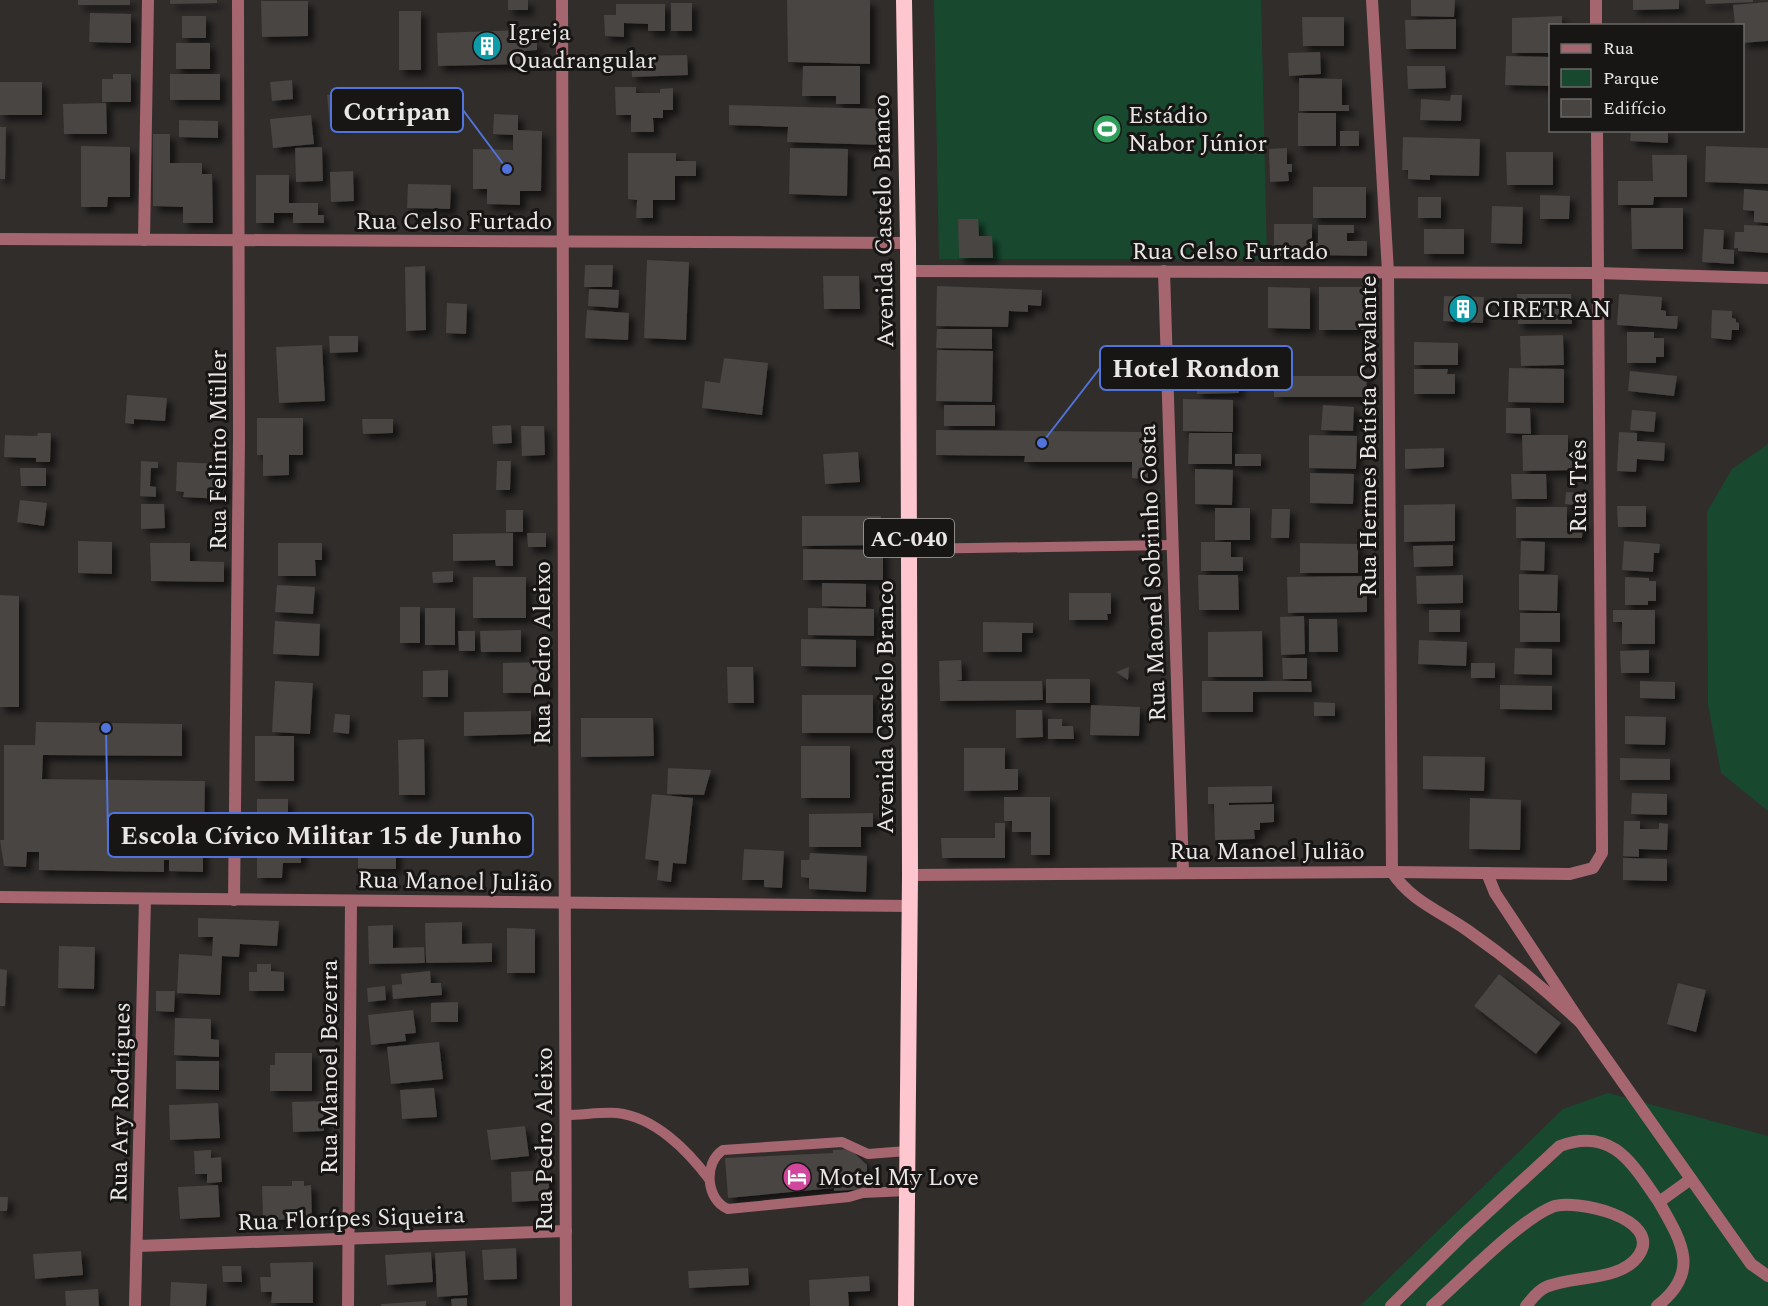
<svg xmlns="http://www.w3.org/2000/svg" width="1768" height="1306" font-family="Spectral,serif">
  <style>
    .green { fill: #18492f }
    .building { fill: #484442; filter: url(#shadow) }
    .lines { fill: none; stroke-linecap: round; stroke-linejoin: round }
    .service { stroke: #a56670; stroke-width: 10 }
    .minor { stroke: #a56670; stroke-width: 12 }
    .trunk { stroke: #fec6ce; stroke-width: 16 }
    .labels { text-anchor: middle; stroke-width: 6; stroke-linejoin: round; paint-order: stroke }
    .shield { fill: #171615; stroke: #aaa8a7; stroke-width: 1.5 }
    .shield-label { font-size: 22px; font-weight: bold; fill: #e9e6e5 }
    .poi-label { font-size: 24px; fill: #e9e6e5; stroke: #171615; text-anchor: start }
    .street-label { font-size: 24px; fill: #e9e6e5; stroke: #171615 }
    .leader { fill: none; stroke: #5074db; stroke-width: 2 }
    .callout-dot { fill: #5074db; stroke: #171615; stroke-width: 2 }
    .callout { fill: #171615; stroke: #5074db; stroke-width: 2 }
    .callout-label { font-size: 26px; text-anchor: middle; font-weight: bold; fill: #e9e6e5 }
  </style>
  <defs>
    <filter id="shadow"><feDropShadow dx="5.5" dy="5.5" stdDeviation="3" flood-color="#0009"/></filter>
  </defs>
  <rect width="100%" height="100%" fill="#302d2b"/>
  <g class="green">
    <path d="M934,0H1261L1267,259H939Z"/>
    <path d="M1768,444V811L1721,773L1708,704L1707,512L1732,469Z"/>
    <path d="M1608,1093L1768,1136V1306H1360L1563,1109Z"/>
  </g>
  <g class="building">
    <rect x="78" y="0" width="52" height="5"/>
    <path d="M170,0H217V3L170,4Z"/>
    <rect x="508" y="0" width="20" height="10"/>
    <path d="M787,0H870V64L788,62Z"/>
    <path d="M1411,0H1455L1454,17L1411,16Z"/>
    <path d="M1633,0H1679V9L1633,10Z"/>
    <path d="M1705,0H1753V2L1706,4Z"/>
    <path d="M261,1H308V36L262,37Z"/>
    <path d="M1768,2V41L1742,43V26H1735L1733,5Z"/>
    <rect x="671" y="3" width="21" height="28"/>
    <path d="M616,4H665V31H648V24L624,23V37L605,36L604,15H616Z"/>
    <rect x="399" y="11" width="22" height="59"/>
    <path d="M90,13L131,14V43L89,42Z"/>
    <rect x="182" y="16" width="24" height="22"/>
    <path d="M1562,16V26H1550V53H1512V18Z"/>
    <path d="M1302,17H1344V46H1303Z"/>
    <path d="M1456,19V49H1406L1405,20Z"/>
    <path d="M525,30V42H537V50L525,51V64L438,66L437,33Z"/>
    <rect x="176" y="43" width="34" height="26"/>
    <path d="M1320,52L1321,74L1289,76L1288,53Z"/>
    <path d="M687,55L688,75L632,77L631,56Z"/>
    <path d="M1506,56L1550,57V86L1505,85Z"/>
    <path d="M803,66H860V104H836V96H802Z"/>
    <path d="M1407,66H1445L1446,88L1408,89Z"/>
    <path d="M113,74H131V102H102V79H113Z"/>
    <rect x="170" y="74" width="50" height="26"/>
    <path d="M1299,78L1342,79V105H1349V111H1299Z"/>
    <path d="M292,80L293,99L272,101L270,82Z"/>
    <rect x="0" y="82" width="42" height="33"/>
    <path d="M615,87H636V93H660V89L673,88V110H663V118H653L654,132H631V115H616Z"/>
    <path d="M363,93L365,122L330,125L327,95Z"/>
    <path d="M1451,95H1462L1461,121L1420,120L1421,99L1450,101Z"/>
    <path d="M106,103L107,134H64L63,104Z"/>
    <path d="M729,105L884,109L883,145L787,142L788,127L729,125Z"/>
    <rect x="1298" y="113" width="38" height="33"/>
    <path d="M494,114L518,115V130L542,131L541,191H520V205L487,204V189H473V149L513,150V135L493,134Z"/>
    <path d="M311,115L314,144L273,148L270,119Z"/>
    <path d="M179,120L218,121V138L179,137Z"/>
    <path d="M0,127H6L5,179H0Z"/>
    <path d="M1631,130H1668V143L1630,141Z"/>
    <rect x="1340" y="131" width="19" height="15"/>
    <path d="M153,134H170V163H202V174H212L213,223H183V207L153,206Z"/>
    <path d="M1403,137L1480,139L1479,176L1430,175V180L1408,179V170H1402Z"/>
    <path d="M81,146L130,147V197H108L107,207H81Z"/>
    <path d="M1706,146L1768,148V184L1705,182Z"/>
    <path d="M322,147L323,181L296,182L295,148Z"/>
    <path d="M790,148L848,149L847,196L789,194Z"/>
    <path d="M1287,148V164H1292V172H1288L1289,181L1270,182L1269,149Z"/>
    <path d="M1506,152H1553V185H1507Z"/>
    <path d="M628,153H676V161H696V176H675V200H653V218H636L637,200L628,199Z"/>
    <path d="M1652,155H1687V197H1654L1653,205H1618V181H1653Z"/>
    <path d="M353,171L354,201L331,202L330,172Z"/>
    <path d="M256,175H289V203H318V215H324V223H293V213H274V223H256Z"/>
    <path d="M408,184L451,185L450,209L407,208Z"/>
    <rect x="1313" y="187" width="53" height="31"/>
    <path d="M1744,189L1768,191V223L1754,222V211L1743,210Z"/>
    <path d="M1540,195L1570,196L1569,219H1540Z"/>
    <rect x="1418" y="197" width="23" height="21"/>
    <path d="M1492,206L1523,207L1522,244L1491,243Z"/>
    <path d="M1631,208H1683V249H1632Z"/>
    <path d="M958,219H978L979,236H992L993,258H959Z"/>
    <rect x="1274" y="224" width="38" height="32"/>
    <path d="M1318,225H1354V233H1347V241H1367V256L1314,255V243H1318Z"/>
    <path d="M1744,225L1768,226V253L1738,251V248H1734L1735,232H1744Z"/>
    <rect x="1424" y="229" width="40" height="25"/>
    <path d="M1704,229L1724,230L1723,249L1734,250V264L1702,262Z"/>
    <path d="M647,260L689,262L686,340L644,338Z"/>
    <path d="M585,265H613L612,287H584Z"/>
    <path d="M425,266L426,330L406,331L405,267Z"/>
    <path d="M823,276H859L860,309H824Z"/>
    <path d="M937,286L1042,290L1041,306L1028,305V312L1009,311L1008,327L936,326Z"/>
    <path d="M1268,287L1310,288V329L1268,328Z"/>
    <rect x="1319" y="287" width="46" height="43"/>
    <path d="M589,289L619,290L618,308L588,306Z"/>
    <path d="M1517,294H1571L1572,324H1518Z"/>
    <path d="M1619,294L1662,297L1661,310L1666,311V316H1678L1677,329L1617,325Z"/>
    <path d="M1444,296L1484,297L1483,323L1443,321Z"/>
    <path d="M447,303L467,304L466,334L446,333Z"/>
    <path d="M587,310L629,313L628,340L585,338Z"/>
    <path d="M1712,310L1732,311V318L1736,319V322L1739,323V330H1732L1731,340L1711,338Z"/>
    <path d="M937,329H992V349L936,348Z"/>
    <path d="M1627,332H1654V338H1664V357H1656V363H1627Z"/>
    <path d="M1563,335L1564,365L1521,366L1520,336Z"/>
    <path d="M329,336H358V352L330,353Z"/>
    <path d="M1414,342L1458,343V365H1414Z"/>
    <path d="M322,345L325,401L279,403L276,347Z"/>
    <path d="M937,350L993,351L992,402L936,401Z"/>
    <path d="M724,358L768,363L762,415L702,408L705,381L720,383Z"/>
    <path d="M1245,363L1246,378H1238L1239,393L1197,394L1196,364Z"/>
    <path d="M1509,368L1564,369V403L1508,402Z"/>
    <path d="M1414,369H1448L1447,374H1455V394H1414Z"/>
    <path d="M1630,371L1677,376L1674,396L1628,391Z"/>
    <path d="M1274,376H1367L1366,397H1274Z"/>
    <path d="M127,395L167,398L165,421L134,419V424L125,423Z"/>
    <path d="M1183,399L1233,400V432L1183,431Z"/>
    <rect x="944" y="405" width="51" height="21"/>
    <path d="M1323,405L1354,407L1353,431L1321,430Z"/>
    <path d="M1506,408H1530L1531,434L1506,433Z"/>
    <path d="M1632,410L1656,412L1654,432L1630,430Z"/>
    <path d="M257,418H303V455H289V475L263,476V455H257Z"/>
    <path d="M362,419H393V433L363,434Z"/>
    <path d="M511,425L512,443L493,444L492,426Z"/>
    <path d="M521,426H544L545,455L522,456Z"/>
    <path d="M936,430L1148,432V479L1132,478V462H1024L1025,456L936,455Z"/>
    <path d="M1619,432L1637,433V441L1665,443L1664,461L1637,459L1636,472L1617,471Z"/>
    <path d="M38,433H51L50,462H36V458L4,457L5,435L37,436Z"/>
    <path d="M1189,433H1232V464H1188Z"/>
    <path d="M1309,435L1357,436L1356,469L1309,468Z"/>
    <path d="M1522,435H1568V457H1581V470L1523,471Z"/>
    <path d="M1444,448V467L1405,469V449Z"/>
    <path d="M858,452L860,482L825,484L823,454Z"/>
    <rect x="1235" y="454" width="26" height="12"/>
    <path d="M141,461L158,462V468H151L150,486L156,487V497L140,496Z"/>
    <path d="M497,461H511L510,490H496Z"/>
    <path d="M177,462L224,464L223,499L183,497L184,492L176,491Z"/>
    <path d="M20,468H46V486H21Z"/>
    <path d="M1195,469L1233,470L1232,505L1195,504Z"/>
    <path d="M1310,473L1354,474L1353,504L1310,503Z"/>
    <path d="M1511,474H1546L1547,499H1512Z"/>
    <path d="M1566,492L1582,493L1581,506L1565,504Z"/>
    <path d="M20,500L47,503L44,526L17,522Z"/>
    <path d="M141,504H164L165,528L141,529Z"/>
    <path d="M1455,504V541L1404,542V505Z"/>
    <path d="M1617,506H1646V527H1618Z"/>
    <path d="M1516,507H1567V523H1583L1582,538H1516Z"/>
    <rect x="1215" y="508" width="35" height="32"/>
    <path d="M1272,509H1290L1289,538H1271Z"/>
    <rect x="506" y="510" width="17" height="22"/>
    <path d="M802,516H881V545L802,546Z"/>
    <path d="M513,533V566H496L495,560L453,561V534Z"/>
    <path d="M527,533H546V547H528Z"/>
    <path d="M78,541L112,542V574L78,573Z"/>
    <path d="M1521,541L1545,542L1544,571L1520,570Z"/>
    <path d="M1624,541L1660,544L1659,553H1654L1653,572L1622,570Z"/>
    <path d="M1201,542H1231V557H1243V571H1201Z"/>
    <path d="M150,543H190V561L224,562V582L151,581Z"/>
    <path d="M278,543H322V560H315L316,576H278Z"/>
    <path d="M1300,543L1358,544V573H1300Z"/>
    <path d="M1453,545V566L1414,567L1413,546Z"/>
    <path d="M803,549L883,550V580H803Z"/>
    <path d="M453,571V582L433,583L432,572Z"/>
    <path d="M1519,574L1558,575L1557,611L1519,610Z"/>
    <path d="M1198,575H1238L1239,610H1199Z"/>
    <path d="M1463,575V603L1417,604L1416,576Z"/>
    <path d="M1367,576V612L1288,613L1287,577Z"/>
    <rect x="473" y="577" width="53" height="41"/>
    <path d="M1625,577L1649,578V581H1656V601H1648V605H1625Z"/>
    <path d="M822,583L866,584V607L822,606Z"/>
    <path d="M277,585L315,587L313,614L275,612Z"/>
    <path d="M1069,593H1111V614H1107L1108,620H1069Z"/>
    <path d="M0,595L19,596V707H0Z"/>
    <rect x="400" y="607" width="20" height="36"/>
    <rect x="425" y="608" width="30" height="37"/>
    <path d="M808,608L874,609V636L808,635Z"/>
    <rect x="1429" y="610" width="31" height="22"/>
    <path d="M1613,610H1655V644H1622V622H1613Z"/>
    <rect x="1520" y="613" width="40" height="29"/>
    <path d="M1304,616L1305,654L1281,655L1280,617Z"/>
    <path d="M1309,619H1337L1338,652H1309Z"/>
    <path d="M275,621L320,624L319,656L273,654Z"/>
    <path d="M983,622L1033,623V633H1022V652H983Z"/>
    <path d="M521,630V652H481L480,631Z"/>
    <path d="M458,631H475V651H459Z"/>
    <path d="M1262,631L1263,677H1208V632Z"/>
    <path d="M801,639L856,640V667L801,666Z"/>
    <path d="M1419,640L1467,642L1466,666L1418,664Z"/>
    <path d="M1515,648L1552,649V675L1514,674Z"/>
    <path d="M1649,650V673H1621L1620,651Z"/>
    <path d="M1282,658H1307V679H1283Z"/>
    <path d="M961,660L962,680L955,681H1042L1043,700L940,701L939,661Z"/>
    <path d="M545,662V693H503V663Z"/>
    <rect x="1471" y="663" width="24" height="15"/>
    <path d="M727,667H753L754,703H728Z"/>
    <path d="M1129,667L1128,680L1116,672Z"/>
    <path d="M448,670V697H423V671Z"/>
    <rect x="1046" y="679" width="44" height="24"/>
    <path d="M275,681L313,683L310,734L272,732Z"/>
    <path d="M1202,681H1311L1312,692H1253V712H1202Z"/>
    <path d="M1640,681L1675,682V699L1640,698Z"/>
    <path d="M1500,685L1552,686V710L1500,709Z"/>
    <rect x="802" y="695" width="71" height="38"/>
    <path d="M1314,702L1335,703V716H1314Z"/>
    <path d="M1091,705L1140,707L1139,736L1090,735Z"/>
    <path d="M1016,710H1042L1043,737L1016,738Z"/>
    <path d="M531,711V734L464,736V712Z"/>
    <path d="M335,714L350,715L349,734L333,732Z"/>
    <path d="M1625,716L1666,717L1665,745L1625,744Z"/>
    <path d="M581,718H653L654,756L581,757Z"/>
    <path d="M1048,719H1062V726H1073L1074,739H1048Z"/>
    <path d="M36,722L182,724V756L43,755L42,779L205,781L204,836H218V847H203V872L169,871V860H164V872L39,870V852H27L26,867L4,866L0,840H4V745H35Z"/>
    <rect x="255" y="736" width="39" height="45"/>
    <path d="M424,739L425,795H399L398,740Z"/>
    <rect x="801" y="746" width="49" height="52"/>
    <path d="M964,748H1005V769H1018V790L964,791Z"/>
    <path d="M1423,756L1485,757L1484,791L1423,789Z"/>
    <path d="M1620,758L1670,759V780H1620Z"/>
    <path d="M668,768L711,770L704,795L667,794Z"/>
    <path d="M1272,786V802L1229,803V805L1274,804V822L1260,823V830H1254L1255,839L1215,840L1214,804H1208V787Z"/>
    <path d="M1632,793L1667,794V815L1631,814Z"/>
    <path d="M652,794L693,798L686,864L673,863L671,882L657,880L659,861L645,859Z"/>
    <path d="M1004,797H1050V855H1031V832H1012V821H1004Z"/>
    <path d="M1470,798L1521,800L1520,850L1469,849Z"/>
    <path d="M257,799H288V846H301V863H283L282,878H257Z"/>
    <path d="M873,813V827H861V847H809V814Z"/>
    <path d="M1624,821H1640V829H1659V823L1668,824L1667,850L1639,849V857L1623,856Z"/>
    <path d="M358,822L396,823V869H358Z"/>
    <path d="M995,823H1005V858H942L941,838H995Z"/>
    <path d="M744,849L784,851L782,888L764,887V880H742Z"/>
    <path d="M810,853L867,856L866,892L809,889V878L801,877V860H809Z"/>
    <path d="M1623,858L1667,859V881L1623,880Z"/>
    <path d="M198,918L279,921L277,946L240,944L239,957L222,956L220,995L177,993L179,954L212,956L213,937H198Z"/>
    <path d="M462,922V944L492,943V962L426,963L425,923Z"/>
    <path d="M393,925V948L424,947L425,963L369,964L368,926Z"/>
    <path d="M507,928L535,929V973H507Z"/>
    <path d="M59,946L95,947L94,989L58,988Z"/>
    <path d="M257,964H271V971L284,972V991H249V972H257Z"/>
    <path d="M0,969L7,970L5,1006H0Z"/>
    <path d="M430,971L431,983H441L442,995L393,999L392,985L402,984L401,974Z"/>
    <path d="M1499,974L1561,1023L1536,1054L1474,1006Z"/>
    <path d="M1678,983L1706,990L1696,1032L1667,1024Z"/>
    <path d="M385,986L386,1000L368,1002L367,988Z"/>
    <path d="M156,991H175L174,1012L156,1011Z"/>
    <path d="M458,1002V1022H431V1003Z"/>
    <path d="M413,1010L416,1033L405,1034L406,1041L371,1045L368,1015Z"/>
    <path d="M175,1018L211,1019V1039L219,1040V1057L174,1055Z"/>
    <path d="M439,1042L443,1079L391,1084L387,1047Z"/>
    <path d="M275,1053H312V1091H270V1065H275Z"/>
    <path d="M176,1061H219V1090L176,1089Z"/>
    <path d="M434,1088L437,1117L402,1119L400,1090Z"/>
    <path d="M323,1101L324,1131L293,1132L292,1102Z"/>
    <path d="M218,1103L220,1138L170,1140L169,1105Z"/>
    <path d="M525,1126L529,1156L491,1160L487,1130Z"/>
    <path d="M850,1149L867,1165V1189L834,1191V1188L728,1198L725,1158L833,1153V1150Z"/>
    <path d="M211,1150V1158L221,1157L222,1182L207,1183V1174H195L194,1151Z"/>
    <path d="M548,1170L550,1200L512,1202L511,1172Z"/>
    <path d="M292,1181H304V1186L311,1185L312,1219L263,1220L262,1186H292Z"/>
    <path d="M218,1185L220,1217L180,1219L178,1187Z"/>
    <path d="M0,1197H8L7,1211H0Z"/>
    <path d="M516,1248L517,1279L484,1280L482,1250Z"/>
    <path d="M81,1251L83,1275L35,1279L33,1254Z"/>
    <path d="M465,1251L468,1295L437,1297L435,1253Z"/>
    <path d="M431,1252L433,1282L387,1285L385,1255Z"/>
    <path d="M313,1262V1303H271L272,1292H261L260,1277H271L270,1263Z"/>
    <path d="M222,1266H241L242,1282H223Z"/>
    <path d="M748,1268L749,1285L689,1288L688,1271Z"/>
    <path d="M869,1276L870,1291L848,1292L849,1306H810L809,1280Z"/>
    <path d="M171,1282L207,1284L206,1306H170Z"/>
    <path d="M98,1289L99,1306H66L65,1291Z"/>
    <path d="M467,1298V1306H452L451,1299Z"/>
    <path d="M426,1301V1306H381V1304Z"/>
  </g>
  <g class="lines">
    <g class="service">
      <path d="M909,549L1173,545"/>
      <path d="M566,1115C582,1115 600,1112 617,1113C655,1117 688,1151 709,1179"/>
      <path d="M907,1191L863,1193L849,1197L728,1209C706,1200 703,1163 723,1150L842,1142L868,1154L907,1151"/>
    </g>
    <g class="minor">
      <path d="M562,0L566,1306"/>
      <path d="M1372,0L1388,272L1392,872C1411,901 1440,911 1467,930C1507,958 1545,989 1581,1023"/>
      <path d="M1596,0V26"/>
      <path d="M0,239L908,243"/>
      <path d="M144,240L148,0"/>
      <path d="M908,271L1597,273L1768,278"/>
      <path d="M1164,271L1183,873"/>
      <path d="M1487,873L1495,893L1581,1023L1751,1264L1768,1276"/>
      <path d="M910,875L1392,872L1570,874L1593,868L1602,853V841L1597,130"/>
      <path d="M0,897L910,906"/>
      <path d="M234,900L239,438L238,0"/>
      <path d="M138,1246L566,1231"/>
      <path d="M135,1306L145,899"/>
      <path d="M348,1306L351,901"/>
      <path d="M1391,1306L1463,1235L1560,1146C1613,1126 1633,1165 1659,1202"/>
      <path d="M1432,1306C1463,1279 1517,1222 1552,1207C1574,1198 1663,1218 1639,1255C1621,1282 1574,1275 1546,1287C1537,1291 1532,1299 1526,1306"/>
      <path d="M1657,1306C1701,1272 1682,1242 1659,1202L1691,1179"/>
    </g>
    <path class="trunk" d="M904,0L908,243L910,875L906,1306"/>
  </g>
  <defs>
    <g id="building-disc" transform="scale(1.5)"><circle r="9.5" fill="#0f9aa8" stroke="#171615"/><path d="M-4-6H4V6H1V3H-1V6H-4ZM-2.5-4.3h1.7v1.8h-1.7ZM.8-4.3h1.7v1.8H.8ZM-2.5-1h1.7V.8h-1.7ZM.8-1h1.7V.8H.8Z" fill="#fff"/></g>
    <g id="stadium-disc" transform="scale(1.5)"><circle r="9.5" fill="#2e9e5b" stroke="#171615"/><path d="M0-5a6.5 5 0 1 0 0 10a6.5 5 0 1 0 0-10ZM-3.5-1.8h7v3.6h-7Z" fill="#fff"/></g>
    <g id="hotel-disc" transform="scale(1.5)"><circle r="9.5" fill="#d1479c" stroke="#171615"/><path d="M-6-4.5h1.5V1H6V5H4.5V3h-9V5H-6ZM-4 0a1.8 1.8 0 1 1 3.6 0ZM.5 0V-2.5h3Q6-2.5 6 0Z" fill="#fff"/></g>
  </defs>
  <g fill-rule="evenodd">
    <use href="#building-disc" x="487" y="46"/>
    <use href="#stadium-disc" x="1107" y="129"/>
    <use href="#building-disc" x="1463" y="309"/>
    <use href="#hotel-disc" x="797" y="1177"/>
  </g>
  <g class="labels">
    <rect class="shield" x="864" y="519" width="90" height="38" rx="4.5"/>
    <g class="shield-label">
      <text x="909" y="546">AC-040</text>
    </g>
    <g class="poi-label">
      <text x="508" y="40">Igreja<tspan x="508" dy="28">Quadrangular</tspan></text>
      <text x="1128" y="123">Estádio<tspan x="1128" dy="28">Nabor Júnior</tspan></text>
      <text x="1484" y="317">CIRETRAN</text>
      <text x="818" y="1185">Motel My Love</text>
    </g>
    <g class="street-label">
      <text x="454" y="229">Rua Celso Furtado</text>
      <text transform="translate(883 221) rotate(-91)" y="8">Avenida Castelo Branco</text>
      <text x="1230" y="259">Rua Celso Furtado</text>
      <text transform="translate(1368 436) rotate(-90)" y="8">Rua Hermes Batista Cavalante</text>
      <text transform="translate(218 450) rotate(-90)" y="8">Rua Felinto Müller</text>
      <text transform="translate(1578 486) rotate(-90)" y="8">Rua Três</text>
      <text transform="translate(1152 573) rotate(-92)" y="8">Rua Maonel Sobrinho Costa</text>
      <text transform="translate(542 653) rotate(-90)" y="8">Rua Pedro Aleixo</text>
      <text transform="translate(885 707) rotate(-90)" y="8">Avenida Castelo Branco</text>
      <text x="1267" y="859">Rua Manoel Julião</text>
      <text transform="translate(455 881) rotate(1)" y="8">Rua Manoel Julião</text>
      <text transform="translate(329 1067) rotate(-90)" y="8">Rua Manoel Bezerra</text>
      <text transform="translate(120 1102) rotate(-89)" y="8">Rua Ary Rodrigues</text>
      <text transform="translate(544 1139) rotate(-90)" y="8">Rua Pedro Aleixo</text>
      <text transform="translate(351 1218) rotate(-2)" y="8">Rua Florípes Siqueira</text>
    </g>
  </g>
  <path class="leader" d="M507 169L463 110M1042 443L1100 368M106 728L108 835"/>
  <g class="callout-dot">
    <circle cx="507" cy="169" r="6"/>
    <circle cx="1042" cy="443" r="6"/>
    <circle cx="106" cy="728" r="6"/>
  </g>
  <g class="callout">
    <rect x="331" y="88" width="132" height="44" rx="6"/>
    <rect x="1100" y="346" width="192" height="44" rx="6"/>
    <rect x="108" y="813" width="425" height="44" rx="6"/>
  </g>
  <g class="callout-label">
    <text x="397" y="120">Cotripan</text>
    <text x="1196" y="377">Hotel Rondon</text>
    <text x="321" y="844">Escola Cívico Militar 15 de Junho</text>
  </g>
  <rect x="1549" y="24" width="195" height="108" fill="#171615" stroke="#6b6968" stroke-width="1.5"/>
  <rect x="1561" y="44" width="30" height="9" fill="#a56670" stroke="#6b6968" stroke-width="1.5"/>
  <text x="1603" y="54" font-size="18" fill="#e9e6e5">Rua</text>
  <rect x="1561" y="69" width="30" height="18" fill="#18492f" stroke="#6b6968" stroke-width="1.5"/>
  <text x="1603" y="84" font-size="18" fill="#e9e6e5">Parque</text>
  <rect x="1561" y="99" width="30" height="18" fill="#484442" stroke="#6b6968" stroke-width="1.5"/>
  <text x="1603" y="114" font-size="18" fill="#e9e6e5">Edifício</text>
</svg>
